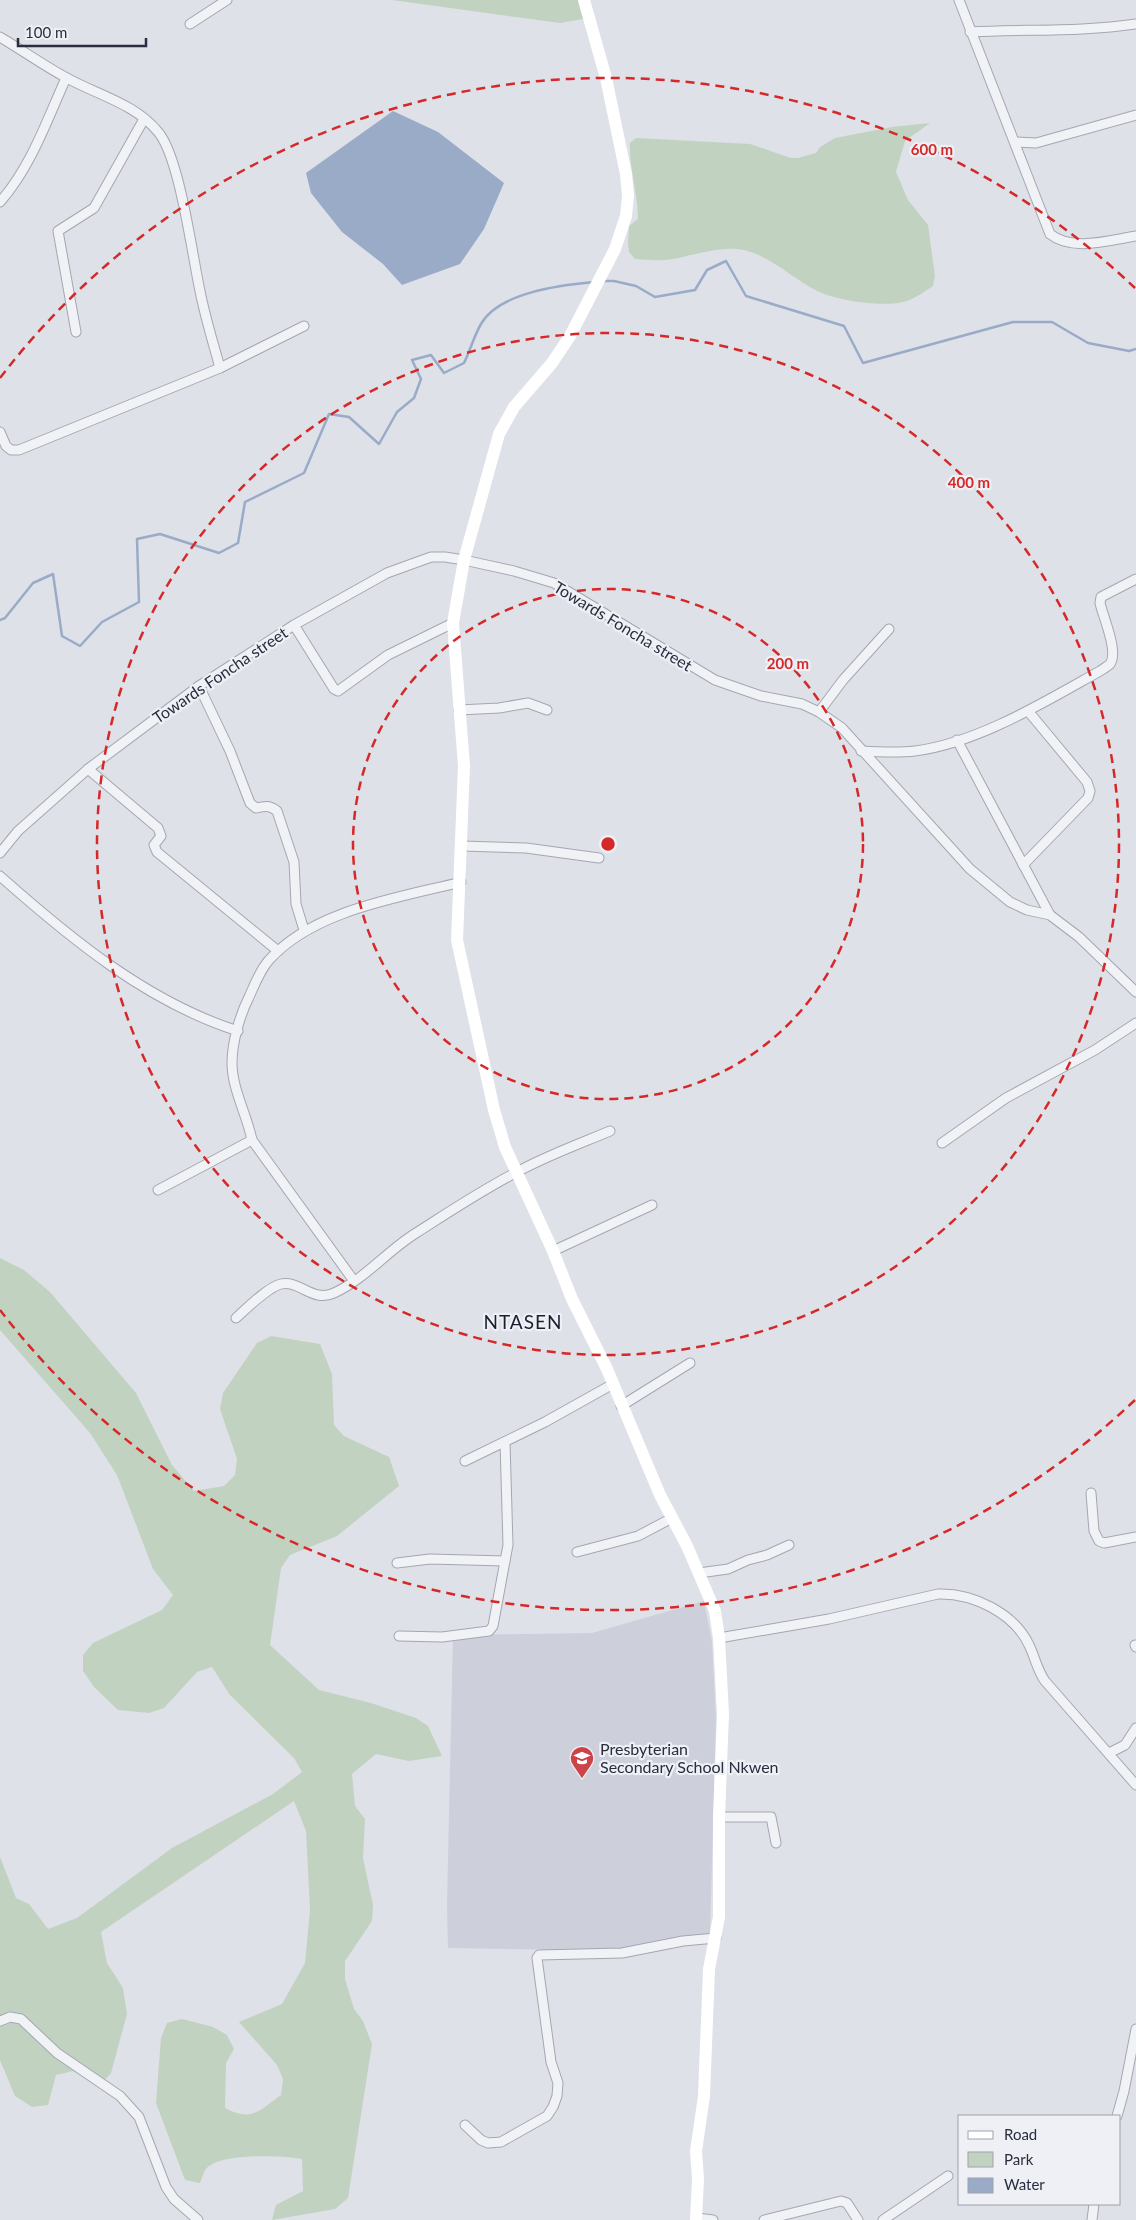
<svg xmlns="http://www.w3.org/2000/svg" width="1136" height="2220" font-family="Lato,sans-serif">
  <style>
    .built { fill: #cdd0da }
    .green { fill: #c2d2c0 }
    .water { fill: #9aabc8 }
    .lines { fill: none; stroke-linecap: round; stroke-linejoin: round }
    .stream { stroke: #9aabc8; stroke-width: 2.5 }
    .street-casing { stroke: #a4a7b2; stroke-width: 11 }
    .street { stroke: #f1f2f6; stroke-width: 9 }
    .secondary { stroke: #fff; stroke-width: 12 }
    .ring { fill: none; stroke: #d62828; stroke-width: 2.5; stroke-dasharray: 9 6 }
    .labels { text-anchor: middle; stroke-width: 4.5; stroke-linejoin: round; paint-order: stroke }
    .street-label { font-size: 16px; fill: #282d3f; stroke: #eef0f5 }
    .poi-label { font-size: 16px; fill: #282d3f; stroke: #eef0f5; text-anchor: start }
    .quarter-label { font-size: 19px; letter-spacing: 1px; fill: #1a1f2f; stroke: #eef0f5 }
    .centre { fill: #d62828; stroke: #eef0f5; stroke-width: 2.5 }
    .ring-label { font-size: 15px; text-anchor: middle; font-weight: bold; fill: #d62828; stroke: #eef0f5; stroke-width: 4.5; stroke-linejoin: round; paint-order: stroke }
  </style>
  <rect width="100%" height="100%" fill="#dee1e8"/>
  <path class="built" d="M704,1601L712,1642L716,1721L710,1934L627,1951L448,1948L447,1905L453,1635L592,1633Z"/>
  <g class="green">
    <path d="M392,0H585L589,18L560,23Z"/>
    <path d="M930,123L905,141L896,172L908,200L928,225L935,276L933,286C925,291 916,298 907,301C885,308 838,301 817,291C792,278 772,257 744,250C722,245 695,255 673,259C661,261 648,260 635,259L629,252L628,243L629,226L638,219C638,193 629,169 630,143L636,138L750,144L791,158H798L816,153L820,147L835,138L892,127Z"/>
    <path d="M0,1258L24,1270L50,1292L136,1393L172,1465L194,1491L224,1486L235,1475L237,1459L220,1409L223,1393L257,1343L271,1336L320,1344L332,1374L334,1425L344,1436L389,1457L399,1486L337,1536L290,1555L281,1568L270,1645L319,1690L371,1703L416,1718L428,1726L442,1756L409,1761L376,1754L352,1774L355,1806L365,1819L363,1858L373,1905L372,1921L345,1961V1979L354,2009L363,2021L372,2044L348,2198L335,2209L272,2220L276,2205L303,2191L302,2159C283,2155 218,2153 206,2169C203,2172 202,2179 200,2183L185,2180L156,2103L161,2038L167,2023L182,2019L213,2027L227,2035L234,2049L226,2063L225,2108C252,2122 259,2111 281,2095L283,2079L277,2065L239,2022L282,2004L305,1963L310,1910L306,1831L294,1801L101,1932L107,1963L123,1988L127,2014L111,2073L100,2085L73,2071L56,2075L48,2105L32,2107L15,2096L0,2060V1857L16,1898L29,1904L48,1929L77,1918L172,1848L273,1794L302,1772L294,1758L230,1695L212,1667L197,1672L164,1708L149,1713L118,1710L94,1687L83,1671V1655L93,1643L162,1610L173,1595L153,1569L117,1475L90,1433L0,1330Z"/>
  </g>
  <path class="water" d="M393,111L438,132L504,183L484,229L460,264L402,285L383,264L342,232L311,193L306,173Z"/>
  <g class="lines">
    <g class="stream">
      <path d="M602,281H614L636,286L655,297L695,290L707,270L726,261L746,296L844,326L863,363L1013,322H1052L1088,343L1129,351L1136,349"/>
      <path d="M0,620L5,618L33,583L53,574L62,636L80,646L102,622L139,602L137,539L160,534L219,553L238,543L245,502L304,473L329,414L349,417L379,444L397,412L414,398L421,379L412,360L431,355L444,373L464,363C470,351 474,336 481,324C499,292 562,285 594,282"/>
    </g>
    <g class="street-casing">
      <g id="street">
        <path d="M959,0L1050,234C1072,252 1110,240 1136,236"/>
        <path d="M190,24L227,0"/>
        <path d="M970,32C1025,29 1081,32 1136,24"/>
        <path d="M0,37C22,50 43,65 65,77C97,95 135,103 159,133C180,160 192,254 200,291C205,317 213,342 220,368"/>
        <path d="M1015,142L1036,143L1136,115"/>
        <path d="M0,202C31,167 47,120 66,78"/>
        <path d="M76,332L58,231L94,208L144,119"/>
        <path d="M0,432L6,446L11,450H19L220,368L304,326"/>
        <path d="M294,625L334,689L338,691L388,655L453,623"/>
        <path d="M199,686L230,751L250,803L256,808C265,806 270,805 277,811L294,862L296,904L304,930"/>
        <path d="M459,710L499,708L528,703L547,710"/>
        <path d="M819,712L843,680L889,629"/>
        <path d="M957,740L1050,915"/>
        <path d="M861,751C879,752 897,753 915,751C978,743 1046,701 1100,671C1103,669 1108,666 1110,664C1119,652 1103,617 1100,603L1101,597L1136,579"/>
        <path d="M88,769L158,828L161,836L154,845L157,852L278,951"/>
        <path d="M462,846L526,848L599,858"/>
        <path d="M0,853L18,831L88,769L199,686L294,625L387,573L431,557H445L464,560L514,571L554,583L715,680L761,696L802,704L819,712L842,728L970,869L1010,902L1027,910L1050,915L1079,937L1136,992"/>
        <path d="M1023,865L1088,798L1090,791L1087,782L1028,711"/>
        <path d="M0,876C70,938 147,1002 238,1031"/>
        <path d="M252,1140L354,1281"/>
        <path d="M942,1143L1006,1098L1095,1050L1136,1023"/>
        <path d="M158,1190L252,1140C247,1115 232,1089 232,1063C232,1042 240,1015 249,997C255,984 260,970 269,960C314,910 398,898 461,882"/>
        <path d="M553,1251L652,1205"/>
        <path d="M236,1318C246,1309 268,1287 281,1284C300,1280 313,1303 334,1293C365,1279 387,1251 416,1233C449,1212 482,1190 517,1172C546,1156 579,1144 610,1131"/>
        <path d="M621,1406L690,1363"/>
        <path d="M465,1461L545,1422L613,1384"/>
        <path d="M1091,1493L1094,1531L1099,1541L1104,1543L1136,1537"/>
        <path d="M577,1552L638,1536L672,1518"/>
        <path d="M397,1563L430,1559L505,1561L508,1545L505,1442"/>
        <path d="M699,1573L728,1569L748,1560L767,1555L789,1545"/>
        <path d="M399,1636L442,1637L489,1631L493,1626L505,1561"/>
        <path d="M719,1638L829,1619L938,1594C973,1593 1014,1613 1029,1645C1035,1657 1037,1670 1045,1681L1136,1785"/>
        <path d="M1135,1645L1136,1647"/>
        <path d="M1109,1753L1125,1745L1136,1728"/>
        <path d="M719,1817H771L776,1843"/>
        <path d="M0,2021L10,2017L21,2019L57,2053L120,2096L139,2117L166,2187L174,2199L198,2220"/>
        <path d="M1117,2116L1124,2091L1136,2029"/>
        <path d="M465,2125L481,2140L488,2143L501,2142L547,2116L553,2107L557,2096L558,2083L551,2062L537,1958L539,1955L622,1953L683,1941L716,1938"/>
        <path d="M697,2218L713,2220"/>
        <path d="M764,2220L841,2201L847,2203L858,2220"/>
        <path d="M883,2220L948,2176"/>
        <path d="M1092,2220L1094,2204"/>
      </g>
    </g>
    <use href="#street" class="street"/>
    <path class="secondary" d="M584,0L606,78L626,174L628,196L626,216L615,249L570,336L552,363L514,407L499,434L464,560L453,623L464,766L457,940L494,1110L505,1147L553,1251L572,1299L607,1369L660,1495L687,1546L715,1611L719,1638L723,1714L719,1817V1917L709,1969L704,2096L696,2151L698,2179L696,2220"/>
  </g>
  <g class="ring">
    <circle cx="608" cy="844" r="255"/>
    <circle cx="608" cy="844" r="511"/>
    <path d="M1135 1400A766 766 0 0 1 0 1310M0 378A766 766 0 0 1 1135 288"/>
  </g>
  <defs>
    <g id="school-pin" transform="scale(1.25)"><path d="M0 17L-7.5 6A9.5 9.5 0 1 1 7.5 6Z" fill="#cc4449" stroke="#eef0f5"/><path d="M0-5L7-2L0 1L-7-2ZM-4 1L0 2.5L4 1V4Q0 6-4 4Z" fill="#fff"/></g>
  </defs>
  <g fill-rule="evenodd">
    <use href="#school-pin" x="582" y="1758"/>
  </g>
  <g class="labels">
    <g class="street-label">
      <text transform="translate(623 626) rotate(31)" y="6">Towards Foncha street</text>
      <text transform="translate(220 675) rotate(-34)" y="6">Towards Foncha street</text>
    </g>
    <g class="poi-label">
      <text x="600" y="1755">Presbyterian<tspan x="600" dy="18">Secondary School Nkwen</tspan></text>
    </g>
    <g class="quarter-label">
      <text x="523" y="1329">NTASEN</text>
    </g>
  </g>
  <circle cx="608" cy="844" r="8" class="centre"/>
  <g class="ring-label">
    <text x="932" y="155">600 m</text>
    <text x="969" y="488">400 m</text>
    <text x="788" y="669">200 m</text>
  </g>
  <rect x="958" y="2115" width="162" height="90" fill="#eef0f5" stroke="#9fa2ac"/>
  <rect x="968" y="2131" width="25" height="8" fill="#ffffff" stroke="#9fa2ac"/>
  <text x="1004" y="2140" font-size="15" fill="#282d3f">Road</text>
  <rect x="968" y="2152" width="25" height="15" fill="#c2d2c0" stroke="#9fa2ac"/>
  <text x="1004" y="2165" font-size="15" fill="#282d3f">Park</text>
  <rect x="968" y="2178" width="25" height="15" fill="#9aabc8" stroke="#9fa2ac"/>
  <text x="1004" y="2190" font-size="15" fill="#282d3f">Water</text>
  <path d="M18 38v8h128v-8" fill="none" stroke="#282d3f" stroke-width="2.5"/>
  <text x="25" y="38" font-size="15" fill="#282d3f" stroke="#eef0f5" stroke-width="4" paint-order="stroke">100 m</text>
</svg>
